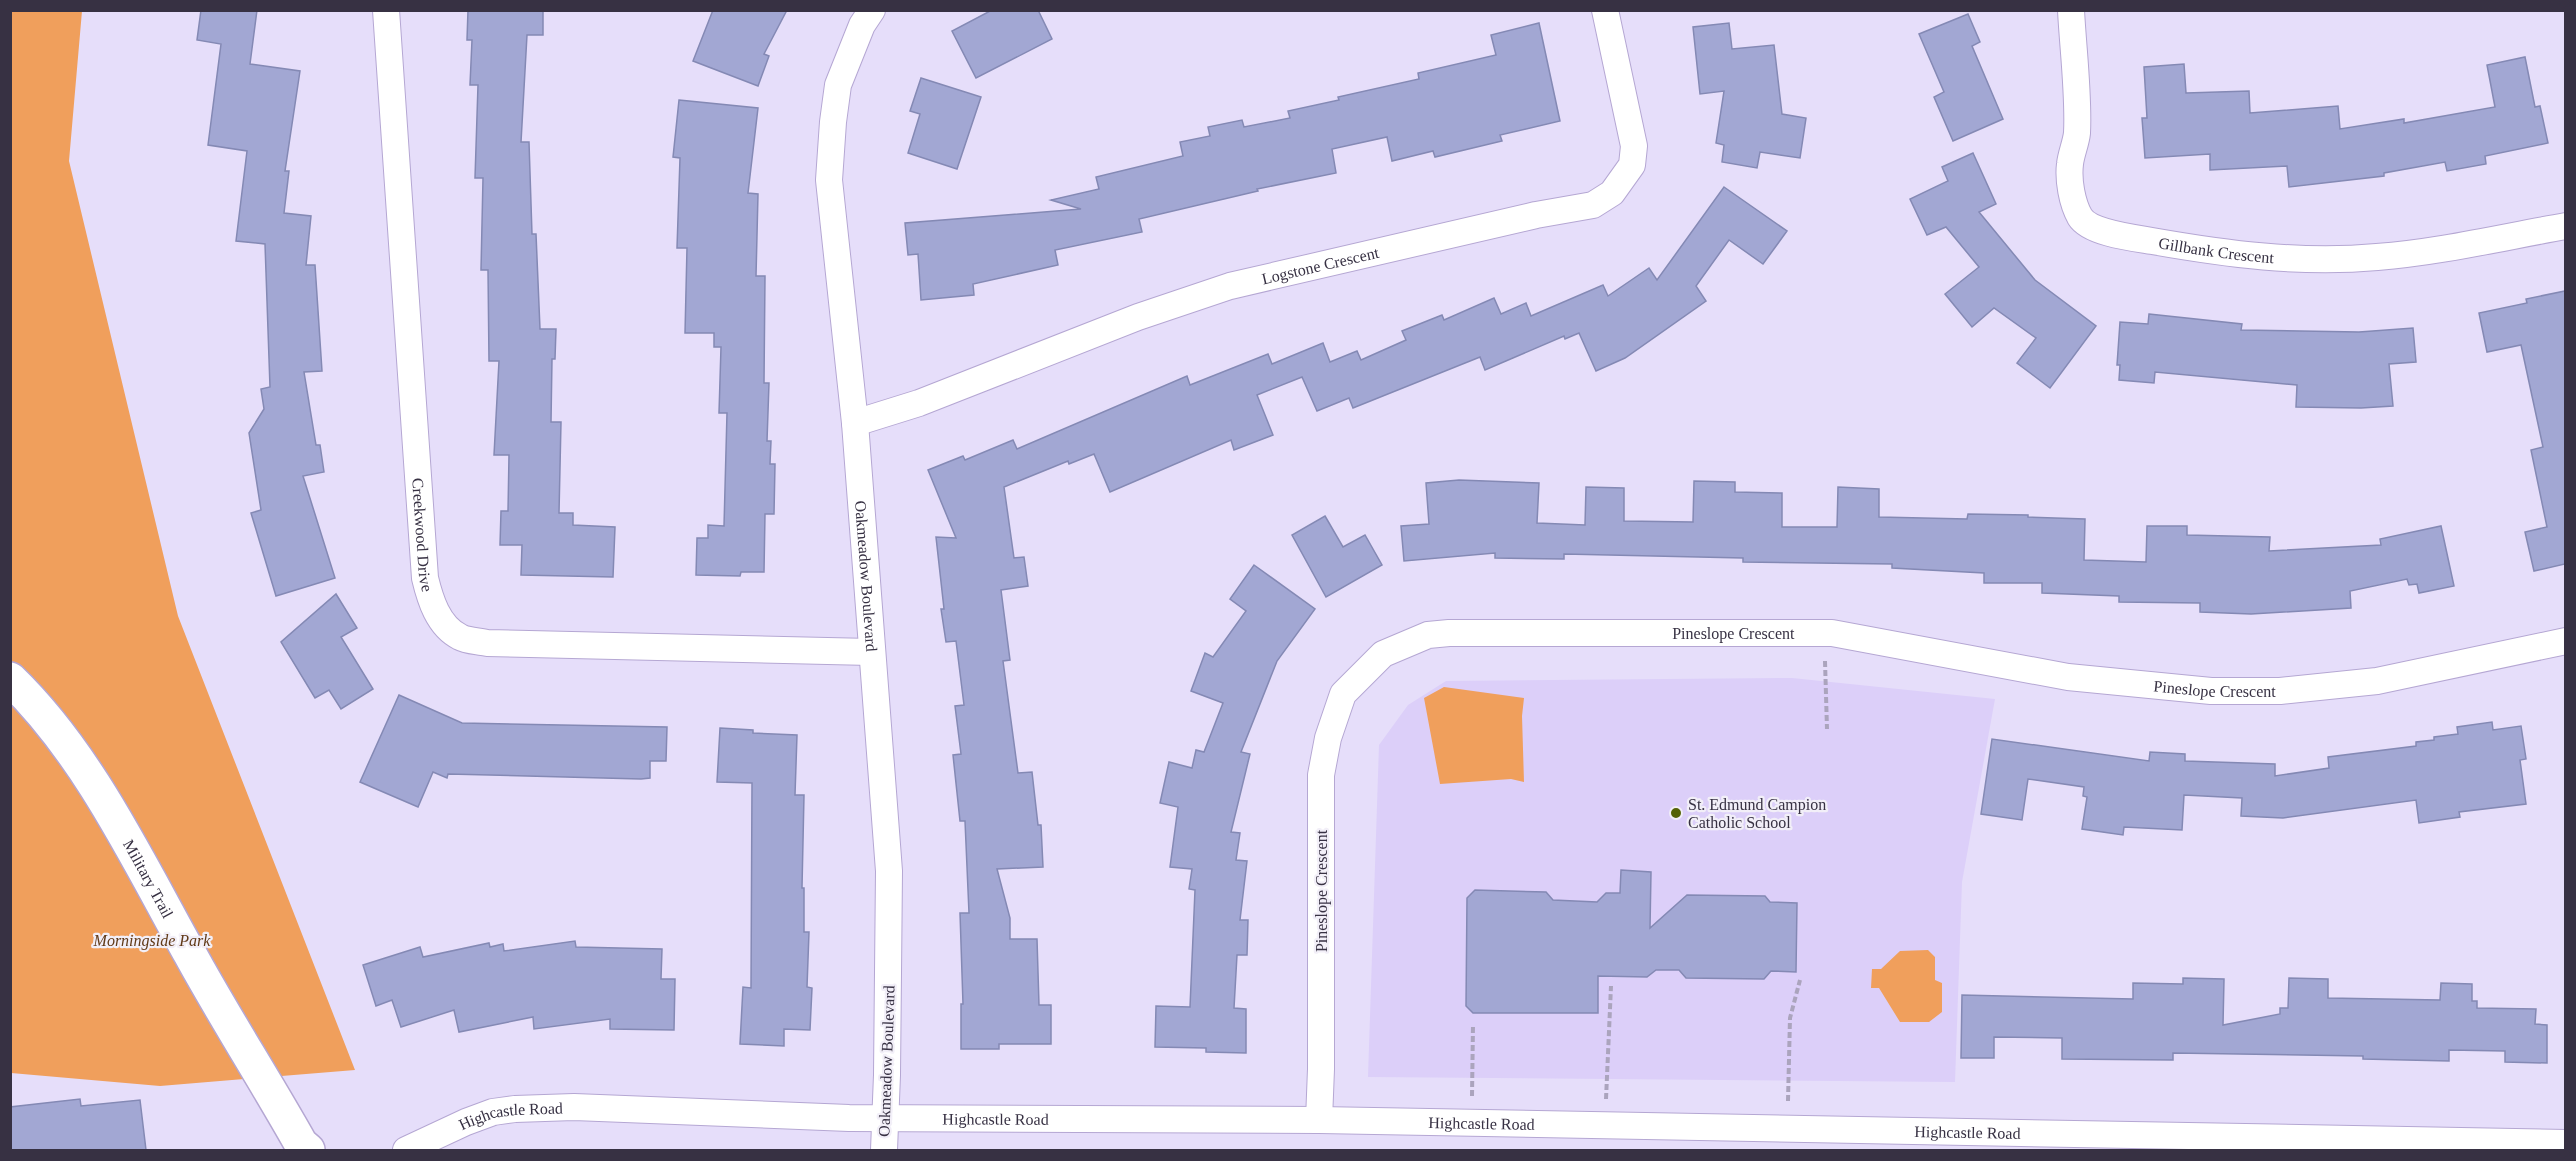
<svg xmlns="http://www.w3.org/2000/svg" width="2576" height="1161" font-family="'Times New Roman',serif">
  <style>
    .built { fill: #dccff9 }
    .green { fill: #f09f5c }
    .building { fill: #a2a7d3; stroke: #8489b4; stroke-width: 1.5 }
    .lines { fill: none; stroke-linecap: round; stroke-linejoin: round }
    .street-casing { stroke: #b5a7d3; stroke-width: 28 }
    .secondary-casing { stroke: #b5a7d3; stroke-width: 36 }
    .path { stroke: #aba4bd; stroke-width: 4; stroke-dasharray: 6 3; stroke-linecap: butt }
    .street { stroke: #fff; stroke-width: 26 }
    .secondary { stroke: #fff; stroke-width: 33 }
    .poi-dot { fill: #546205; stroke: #f2eff8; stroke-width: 2 }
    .labels { text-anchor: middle; stroke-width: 4.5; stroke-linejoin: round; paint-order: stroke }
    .street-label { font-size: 16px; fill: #373143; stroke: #f2eff8 }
    .poi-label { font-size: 16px; fill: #373143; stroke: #f2eff8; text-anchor: start }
    .park-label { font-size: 16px; font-style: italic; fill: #613a18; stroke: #f2eff8 }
  </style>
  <rect width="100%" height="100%" fill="#e6defa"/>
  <path class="built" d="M1792,678L1995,699L1962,882L1955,1082L1368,1077L1379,745L1408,705L1446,681Z"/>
  <g class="green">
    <path d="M10,11H82L69,161L178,616L355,1070L160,1086L11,1073Z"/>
    <path d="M1444,687L1524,698L1522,716L1524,782L1511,779L1440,784L1424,698Z"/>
    <path d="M1928,950L1935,957V980L1942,983V1012L1929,1022H1900L1879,988H1871L1872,969H1881L1900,951Z"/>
  </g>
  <g class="building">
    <path d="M201,10H257L250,64L300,71L285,171H289L284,213L311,216L306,265H315L322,371L304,372L316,445H320L324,472L303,476L335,578L276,596L251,513L261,510L249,433L264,409L261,389L270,387L265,244L236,241L247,151L208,145L221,44L197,40Z"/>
    <path d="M468,10H543V35H527L521,142H529L532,234H536L540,329H556L555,359H552L551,422H561L559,513H573V525L615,527L613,577L521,575L522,545H500L501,511H508L509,455H494L499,361H489L488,270H481L483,178H475L478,85H470L472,40H467Z"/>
    <path d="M713,10H787L764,54L769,56L758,86L693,61Z"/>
    <path d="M992,10H1038L1052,39L976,78L952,31Z"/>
    <path d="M1968,14L1980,42L1972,46L2003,119L1953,141L1934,97L1944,92L1919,34Z"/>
    <path d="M1539,23L1560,121L1500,135L1502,141L1435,157L1433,151L1392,161L1387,137L1332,149L1336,173L1257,189L1258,191L1139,219L1142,232L1055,250L1058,265L973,284L974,295L921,300L918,254L908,255L905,223L1081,209L1051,200L1099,189L1096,177L1183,156L1180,142L1210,136L1208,127L1242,120L1244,127L1290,118L1288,111L1339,100L1338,97L1419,79L1418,73L1496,55L1491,35Z"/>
    <path d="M1729,23L1732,49L1774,45L1782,114L1806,118L1800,158L1760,152L1757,168L1722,162L1724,145L1716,143L1724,91L1700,94L1693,27Z"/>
    <path d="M2525,57L2535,107L2540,106L2548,143L2485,156L2486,164L2447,171L2445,162L2384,173V176L2289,187L2287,166L2210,170V154L2145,158L2142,118H2147L2144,67L2184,64L2186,93L2249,91L2250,113L2338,106L2340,129L2404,119V123L2495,107L2487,65Z"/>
    <path d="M921,78L981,97L957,169L908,153L920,114L910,111Z"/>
    <path d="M679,100L758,108L748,193L758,194L756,276H765L764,383H769L767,441H771L770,464H775L774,514H765L764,572H741L740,576L696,575L697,538H708V525L724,526L727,413H719L721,347H714V333H685L687,248H677L680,158L673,157Z"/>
    <path d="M1973,153L1996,204L1979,212L2035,280L2096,326L2050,388L2017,363L2036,338L1994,308L1972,327L1945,294L1979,267L1946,227L1927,235L1910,199L1948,181L1942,167Z"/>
    <path d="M1724,187L1787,231L1763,264L1729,240L1696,286L1706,301L1625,358L1596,371L1579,333L1565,339L1564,336L1485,370L1480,357L1353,408L1349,398L1317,411L1302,377L1257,395L1273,435L1234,450L1231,440L1110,492L1094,454L1069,464L1068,461L1004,487L1014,558L1024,557L1028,586L1001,590L1010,660L1003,661L1018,773L1032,772L1038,825H1041L1043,867L997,869L1010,918V939H1037L1039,1005H1051V1044H999V1049H961V1004H963L960,913H969L965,821H960L953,755L961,754L955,706L964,705L956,641L946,642L941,609H944L936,537L956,538L928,470L963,456L965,460L1013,440L1017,449L1187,376L1190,385L1268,354L1272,364L1323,343L1330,362L1357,351L1361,360L1406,340L1402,331L1442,315L1444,320L1494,298L1501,314L1526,303L1531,316L1603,285L1608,296L1649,268L1657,280Z"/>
    <path d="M2565,291V564L2534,571L2525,532L2547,527L2531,450L2543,447L2521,345L2487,352L2479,313L2527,303L2526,299Z"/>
    <path d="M2149,314L2242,324L2241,330L2359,332L2413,328L2416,362L2389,364L2393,406L2361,408L2296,407L2297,385L2155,372L2154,383L2119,380L2120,365H2117L2120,322L2148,324Z"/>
    <path d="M1459,480L1539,483L1537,523L1585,525L1586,487L1624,488V521L1693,522L1694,481L1735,482V492L1782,493V527H1837L1838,487L1879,489V517L1967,519L1968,514L2028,515V517L2085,519L2084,560L2146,562L2147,526H2187V535L2270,537L2269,551L2381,545L2380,539L2441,526L2454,586L2419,593L2417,584L2409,585L2407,579L2350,591L2351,608L2251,614L2200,612V603L2119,602V596L2042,593V583H1984V573L1892,568V564L1743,562V558L1564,554V559L1495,558V553L1404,561L1401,526L1429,524L1426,483Z"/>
    <path d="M1325,516L1343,547L1365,535L1382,565L1326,597L1292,535Z"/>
    <path d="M1254,565L1315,609L1277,661L1241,752L1250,754L1231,832L1240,833L1236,860L1247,861L1240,920H1248L1247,955H1237L1234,1008L1246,1009V1053L1206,1052V1048L1155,1047L1156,1006L1190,1007L1195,890L1189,889L1192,869L1170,867L1178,807L1160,803L1169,762L1192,768L1196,750L1204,752L1223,703L1191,691L1205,653L1213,657L1246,611L1230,599Z"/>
    <path d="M336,594L357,628L341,637L373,689L341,709L329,690L315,698L281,642Z"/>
    <path d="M399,695L462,723L667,727L666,761H650V778L641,779L448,774L447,778L433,772L418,807L360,782Z"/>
    <path d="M2492,722L2493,730L2521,726L2526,759L2520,760L2526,804L2459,812L2460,817L2419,823L2416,800L2283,818L2241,816L2242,798L2184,795L2182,830L2124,827L2123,835L2082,829L2087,797L2083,796L2084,787L2028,779L2022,820L1981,814L1992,739L2149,761L2150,752L2185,754V761L2275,764V776L2329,768L2328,757L2416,746V742L2434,740V737L2458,734L2457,727Z"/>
    <path d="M720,728L753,730V733L797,735L795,795H804L802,888H804V932H809L807,987L812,988L810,1030L784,1029V1046L740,1044L743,987L751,988L752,783L717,782Z"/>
    <path d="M1621,870L1651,872L1650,928L1687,895L1765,896L1770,902L1797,903L1796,972L1771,971L1764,979L1686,978L1679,970H1656L1647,977L1598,976V1013H1473L1466,1006L1467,898L1475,890L1546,892L1553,900L1597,902L1606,893H1620Z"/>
    <path d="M575,941L576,947L662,949L661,979H675L674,1030L610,1029V1019L534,1029L533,1017L459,1032L454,1010L401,1027L392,1000L376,1006L363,965L420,947L423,957L489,943L490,947L503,944L504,951Z"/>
    <path d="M2183,978L2224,979L2223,1025L2280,1014V1008H2288L2289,978L2328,979V998L2440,1000L2441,983L2472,984V1001H2477V1008L2536,1009L2535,1024L2547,1025V1063L2505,1062V1051L2449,1050V1061L2363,1059V1056L2173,1053V1060L2062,1059V1038L1994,1037V1058H1961L1962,995L2133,999V983L2183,984Z"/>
    <path d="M80,1099L81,1106L140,1100L146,1150H10V1107Z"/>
  </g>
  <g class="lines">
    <g class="street-casing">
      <g id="street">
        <path id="s1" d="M386,10L425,578C430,599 438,626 460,637C467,641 479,641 487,643L871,652"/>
        <path id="s2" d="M872,10L862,25L838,85L833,122L829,180L855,423L889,871L887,1075L884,1150"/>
        <path id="s3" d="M2071,10C2073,49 2079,96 2077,133C2076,143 2071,154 2070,164C2068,180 2072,203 2080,217C2090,233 2134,238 2152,241C2226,254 2301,264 2377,257C2441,252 2503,237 2566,226"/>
        <path id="s4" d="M855,423L919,403L1138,317L1230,286L1536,215L1593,205L1612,193L1632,165L1634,146L1605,10"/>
        <path id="s5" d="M1319,1120L1321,1069V775L1328,738L1343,694L1383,654L1428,635L1449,633H1832L2068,677L2211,691H2280L2377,681L2566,641"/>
        <path id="s6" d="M406,1150L466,1122L493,1112L515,1109L574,1107L849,1118L1319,1120L2566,1143"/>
      </g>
    </g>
    <g class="secondary-casing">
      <g id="secondary">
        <path id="s7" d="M10,679C88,754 138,861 190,954C225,1018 265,1080 301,1144L308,1150"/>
      </g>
    </g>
    <g class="path">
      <path d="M1825,661L1827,729"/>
      <path d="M1472,1096L1473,1025"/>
      <path d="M1606,1099L1611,986"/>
      <path d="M1788,1101L1790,1018L1800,980"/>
    </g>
    <use href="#street" class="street"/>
    <use href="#secondary" class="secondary"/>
  </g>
  <circle class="poi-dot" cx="1676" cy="813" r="6"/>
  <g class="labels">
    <g class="street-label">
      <text dy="6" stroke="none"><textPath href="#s3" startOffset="352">Gillbank Crescent</textPath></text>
      <text dy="6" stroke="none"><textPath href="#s4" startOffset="492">Logstone Crescent</textPath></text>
      <text dy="6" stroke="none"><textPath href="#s1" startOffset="526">Creekwood Drive</textPath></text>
      <text dy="6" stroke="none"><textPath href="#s2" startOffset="576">Oakmeadow Boulevard</textPath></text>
      <text dy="6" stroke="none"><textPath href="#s5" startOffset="840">Pineslope Crescent</textPath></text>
      <text dy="6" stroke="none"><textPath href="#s5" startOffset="1326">Pineslope Crescent</textPath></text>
      <text dy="6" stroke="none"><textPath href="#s7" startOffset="244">Military Trail</textPath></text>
      <text transform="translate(1321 891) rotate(-90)" y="6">Pineslope Crescent</text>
      <text transform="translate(886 1061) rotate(-88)" y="6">Oakmeadow Boulevard</text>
      <text dy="6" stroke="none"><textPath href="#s6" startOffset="112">Highcastle Road</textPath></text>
      <text dy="6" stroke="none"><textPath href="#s6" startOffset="598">Highcastle Road</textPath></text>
      <text dy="6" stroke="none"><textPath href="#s6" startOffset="1084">Highcastle Road</textPath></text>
      <text dy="6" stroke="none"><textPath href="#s6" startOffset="1570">Highcastle Road</textPath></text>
    </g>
    <g class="poi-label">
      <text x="1688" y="810">St. Edmund Campion<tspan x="1688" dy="18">Catholic School</tspan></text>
    </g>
    <g class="park-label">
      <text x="152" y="946">Morningside Park</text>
    </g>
  </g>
  <rect width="2576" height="1161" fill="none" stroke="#373143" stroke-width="24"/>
</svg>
